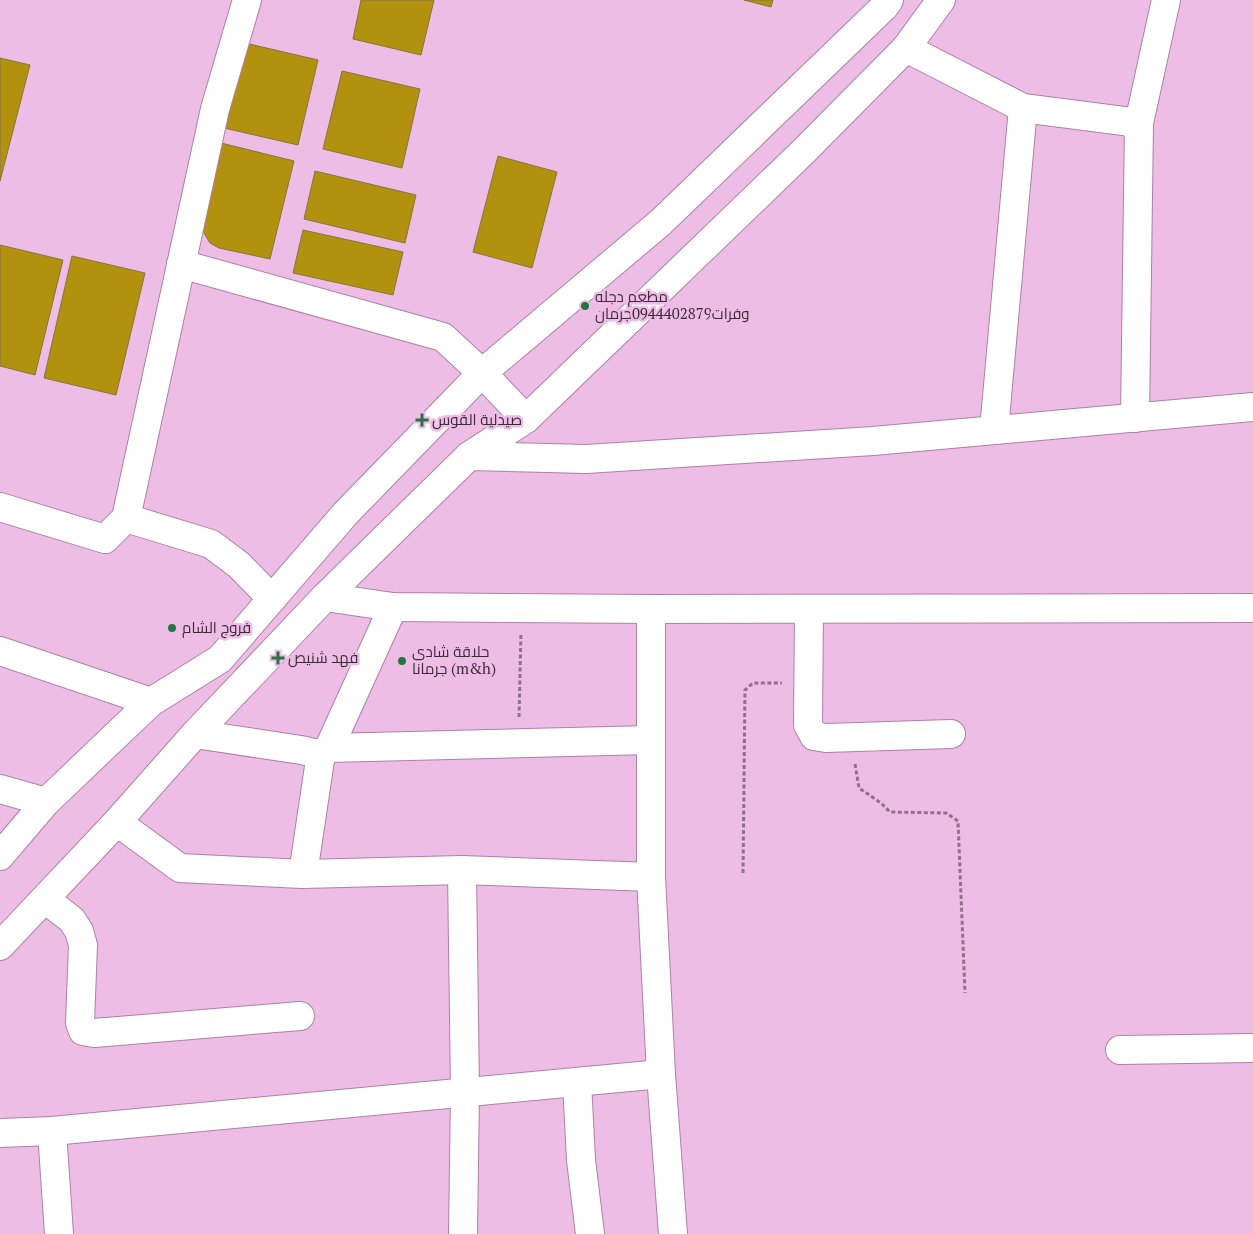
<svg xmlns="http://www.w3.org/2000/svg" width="1253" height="1234" font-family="'PT Serif',Cairo,serif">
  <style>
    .building { fill: #b1910e; stroke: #86753f }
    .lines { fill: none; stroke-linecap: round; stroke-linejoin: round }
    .minor-casing { stroke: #ae81a6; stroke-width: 30 }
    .major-casing { stroke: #ae81a6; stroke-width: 30 }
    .path { stroke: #91708b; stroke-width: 3; stroke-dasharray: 4 2.5; stroke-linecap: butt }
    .minor { stroke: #fff; stroke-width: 28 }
    .major { stroke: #fff; stroke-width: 28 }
    .poi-dot { fill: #267343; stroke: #edbde5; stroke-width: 2 }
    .labels { text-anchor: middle; stroke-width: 5; stroke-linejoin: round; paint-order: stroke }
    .poi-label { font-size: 15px; fill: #3c2a39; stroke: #edbde5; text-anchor: start }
  </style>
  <rect width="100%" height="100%" fill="#edbde5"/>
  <g class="building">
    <path d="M361,0H434L421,55L353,39Z"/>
    <path d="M744,0H773L771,7Z"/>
    <path d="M245,43L318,60L298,145L224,128Z"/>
    <path d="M0,58L30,65L0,181Z"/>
    <path d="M342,71L420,89L402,168L323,149Z"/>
    <path d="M217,142L294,161L270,259L219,248L210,243L204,233L200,223Z"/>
    <path d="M498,156L557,172L532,268L473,252Z"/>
    <path d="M315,171L416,195L405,243L304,219Z"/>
    <path d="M303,230L403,252L393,295L293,273Z"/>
    <path d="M0,245L63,260L35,375L0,366Z"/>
    <path d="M72,256L145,273L116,395L44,378Z"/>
  </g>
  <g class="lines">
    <g class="minor-casing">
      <g id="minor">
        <path d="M906,48L1023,108L1139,123"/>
        <path d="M181,264L443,337L482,373"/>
        <path d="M1135,418L1139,123L1166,0"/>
        <path d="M994,430L1023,108"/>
        <path d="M469,456L586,459L873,441L1253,407"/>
        <path d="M0,507L105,539L126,518L211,544L239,565L272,599"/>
        <path d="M126,518L215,109L247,0"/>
        <path d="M325,597L393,607L651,609L1253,608"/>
        <path d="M651,609V877L661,1074L673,1234"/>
        <path d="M809,609L808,725L814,736L826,738L951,734"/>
        <path d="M0,651L151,702"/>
        <path d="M195,734L301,750C309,752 316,752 320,760L303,874"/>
        <path d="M329,748L651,740"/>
        <path d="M318,755L329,748L393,607"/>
        <path d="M0,789L46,802"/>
        <path d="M117,822L180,868L303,874L462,870L651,877"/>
        <path d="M462,870L465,1093L463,1234"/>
        <path d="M45,899L72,920L79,931L83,945L80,1023L83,1031L94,1033L300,1016"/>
        <path d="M1120,1050L1253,1048"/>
        <path d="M577,1082L581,1160L590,1234"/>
        <path d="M52,1131L59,1234"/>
        <path d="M0,1133L52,1131L661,1074"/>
      </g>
    </g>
    <g class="major-casing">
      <g id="major">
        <path d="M482,373L526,419"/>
        <path d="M0,856L46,802L151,702L220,659L345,514L482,373L661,222L884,7L889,0"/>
        <path d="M0,946L117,822L195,734L325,597L469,456L526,419L805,150L906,48L941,0"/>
      </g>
    </g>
    <g class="path">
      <path d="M519,717L521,633"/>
      <path d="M855,764L859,788L881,803L890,812L946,813L958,821L965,993"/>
      <path d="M743,873L745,690L753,683H782"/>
    </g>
    <use href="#minor" class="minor"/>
    <use href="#major" class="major"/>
  </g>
  <g class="poi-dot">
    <circle cx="585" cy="306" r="5"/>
    <path d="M419.5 412.5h5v5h5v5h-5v5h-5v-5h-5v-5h5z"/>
    <circle cx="172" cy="628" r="5"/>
    <path d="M275.5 650.5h5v5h5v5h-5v5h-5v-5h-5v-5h5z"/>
    <circle cx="402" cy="661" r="5"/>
  </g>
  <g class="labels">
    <g class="poi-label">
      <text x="595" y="302">مطعم دجله<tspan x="595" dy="17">وفرات0944402879جرمان</tspan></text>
      <text x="432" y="425">صيدلية القوس</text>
      <text x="182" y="633">فروج الشام</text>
      <text x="412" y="657">حلاقة شادي<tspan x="412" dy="17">جرمانا (m&amp;h)</tspan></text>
      <text x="288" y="663">فهد شنيص</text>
    </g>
  </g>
</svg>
